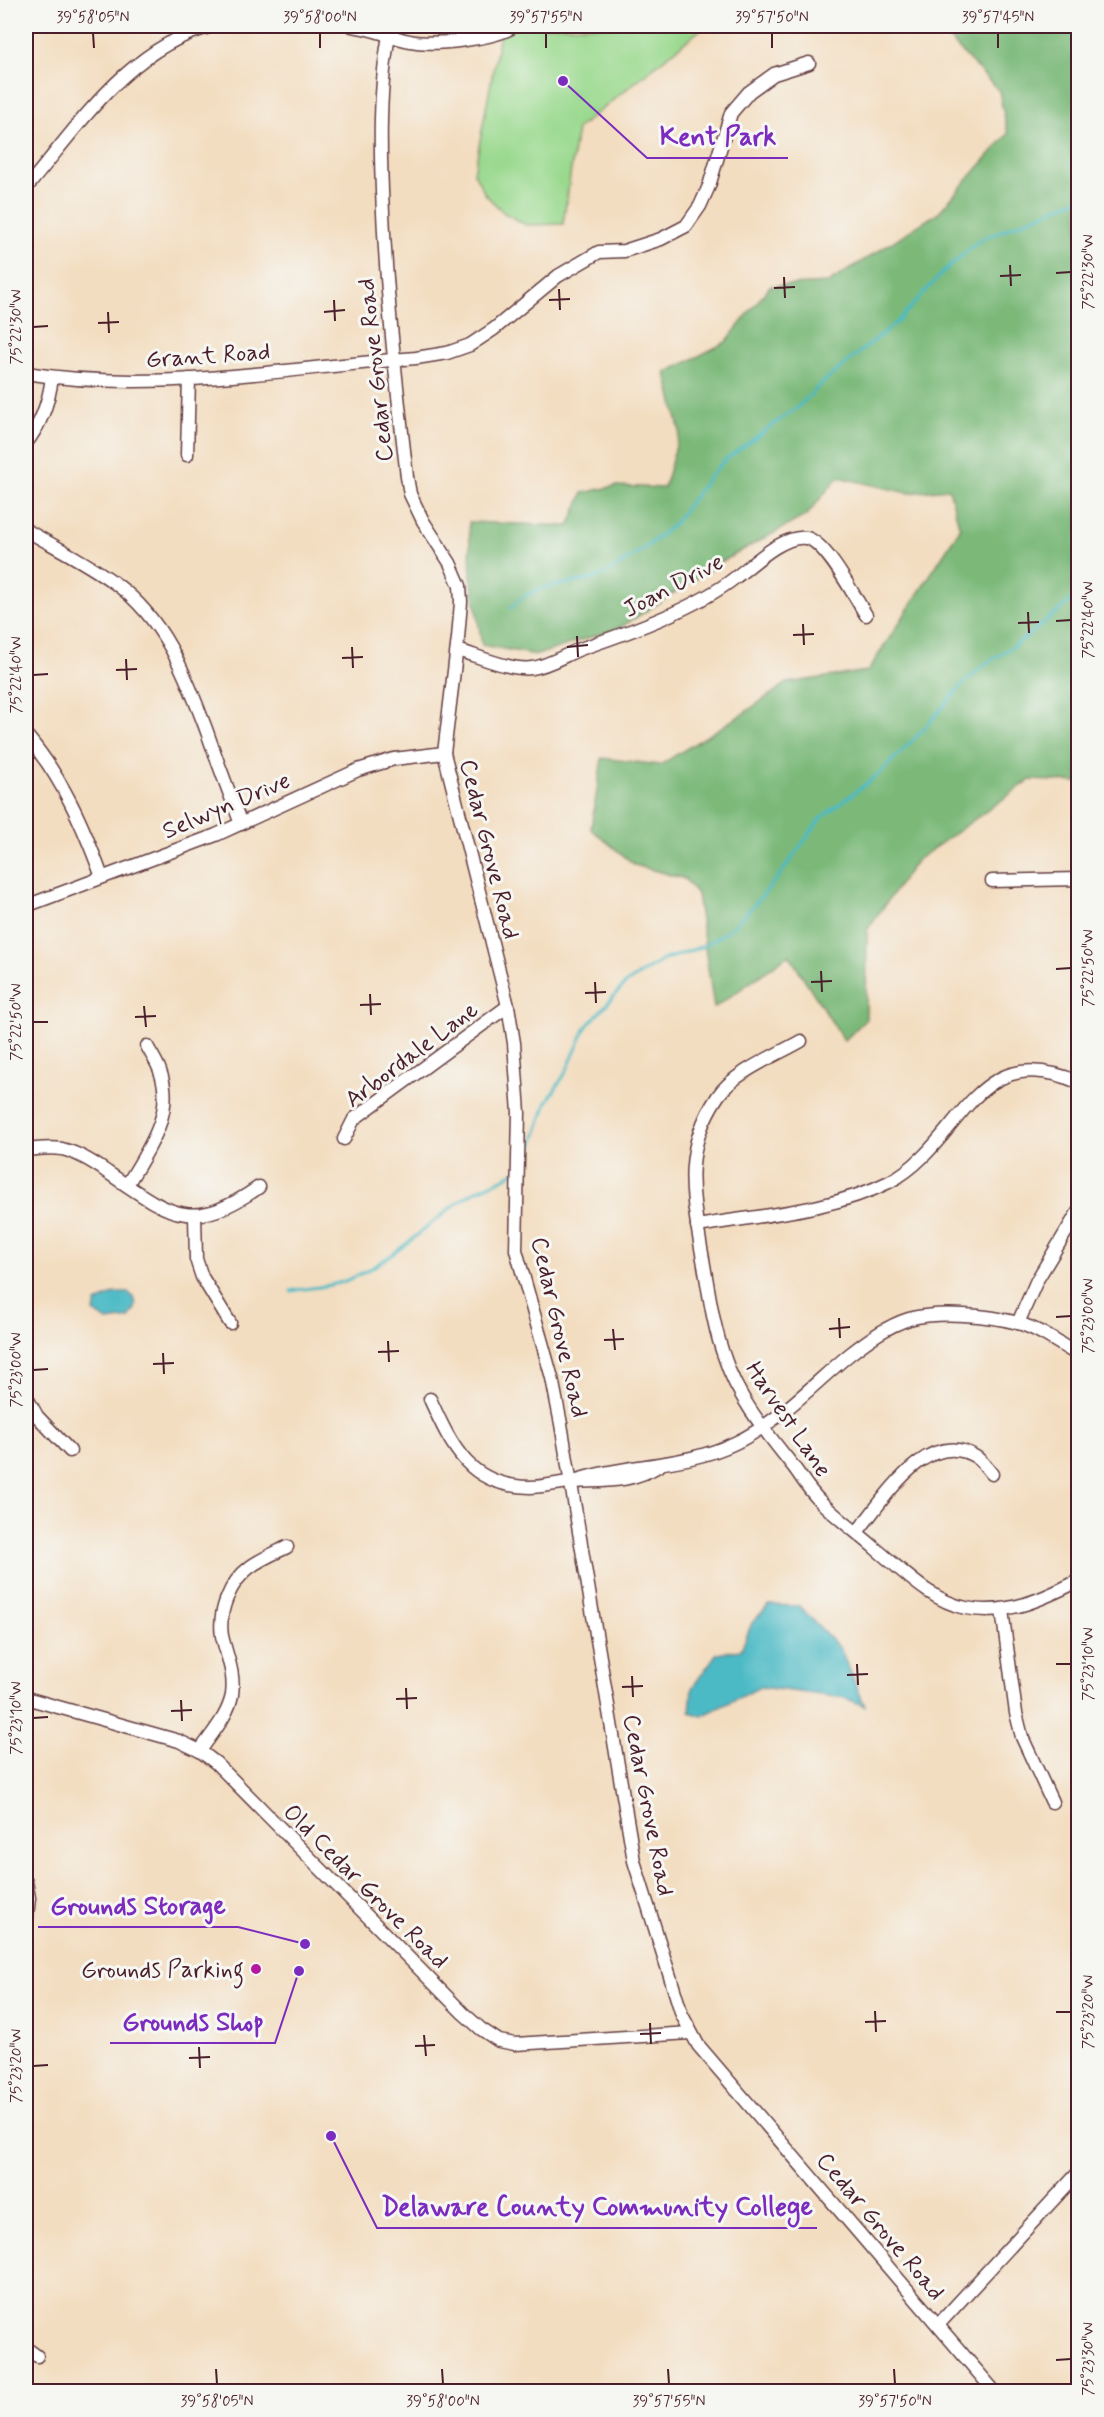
<svg xmlns="http://www.w3.org/2000/svg" width="1104" height="2417" font-family="Mynerve,sans-serif">
  <style>
    .green { fill: #9ad98e; stroke: #727c5c; stroke-width: 1.5 }
    .forest { fill: #7bb979; stroke: #626c52; stroke-width: 1.5 }
    .water { fill: #4cbac5; stroke: #4b6c78; stroke-width: 1.5 }
    .lines { fill: none; stroke-linecap: round; stroke-linejoin: round }
    .stream { stroke: #4cbac5; stroke-width: 3 }
    .minor-casing { stroke: #633c41; stroke-width: 15 }
    .minor { stroke: #fff; stroke-width: 12 }
    .ticks { fill: none; stroke: #4a1f2b; stroke-width: 2 }
    .poi-dot { fill: #b5179e; stroke: #f6f6f2; stroke-width: 2 }
    .labels { text-anchor: middle; stroke-width: 6; stroke-linejoin: round; paint-order: stroke }
    .street-label { font-size: 24px; fill: #4a1f2b; stroke: #f6f6f2 }
    .poi-label { font-size: 24px; fill: #4a1f2b; stroke: #f6f6f2; text-anchor: end }
    .leader { fill: none; stroke: #7b2cbf; stroke-width: 2 }
    .callout-dot { fill: #7b2cbf; stroke: #f6f6f2; stroke-width: 2 }
    .callout-label { font-size: 26px; text-anchor: middle; font-weight: bold; fill: #7b2cbf; stroke: #f6f6f2; stroke-width: 6; stroke-linejoin: round; paint-order: stroke }
    .neatline { fill: none; stroke: #4a1f2b; stroke-width: 2 }
    .ticks-label { font-size: 15px; text-anchor: middle; fill: #4a1f2b }
  </style>
  <rect width="100%" height="100%" fill="#f6f6f2"/>
  <filter id="ink" filterUnits="userSpaceOnUse"><feTurbulence type="fractalNoise" baseFrequency=".0167" numOctaves="2"/><feDisplacementMap in="SourceGraphic" scale="12" xChannelSelector="R" yChannelSelector="G"/><feConvolveMatrix kernelMatrix="1 2 1 2 8 2 1 2 1" color-interpolation-filters="sRGB"/></filter>
  <filter id="wash" filterUnits="userSpaceOnUse"><feTurbulence type="fractalNoise" baseFrequency=".008" numOctaves="4" result="noise"/><feDisplacementMap in="SourceGraphic" scale="24" xChannelSelector="R" yChannelSelector="G"/><feGaussianBlur stdDeviation="1.35" result="paint"/><feColorMatrix in="noise" values="0 0 0 0 0 0 0 0 0 0 0 0 0 0 0 0 0 1.4 0 .05"/><feComposite in="paint" operator="in"/></filter>
  <g filter="url(#wash)">
    <rect width="100%" height="100%" fill="#f3ddc0"/>
    <path class="green" d="M509,26H705L577,129L563,224L526,225L504,213L485,194L474,173L500,34Z"/>
    <path class="forest" d="M937,26H1078V782L1030,780L916,861L867,930L866,1019L844,1041L789,955L714,1008L697,894L685,879L635,865L591,829L602,758L660,765L741,715L787,683L868,671L960,529L949,489L908,493L838,477L807,515L728,558L621,627L537,655L482,645L471,577L469,522L569,526L583,493L615,486L664,488L680,432L666,373L726,342L770,286L828,283L938,213L1008,134L999,91Z"/>
    <g class="water">
      <path d="M115,1293H129C139,1303 137,1307 129,1318L107,1321L94,1312L96,1303Z"/>
      <path d="M769,1605L799,1606L840,1648L865,1706L845,1698L760,1687L702,1716L690,1712L692,1688L717,1653L741,1650L752,1623Z"/>
    </g>
    <g class="lines">
      <g class="stream">
        <path d="M1066,26L1078,44"/>
        <path d="M511,608L524,596L542,588L593,579L609,572L645,548L674,524L708,478L725,460L799,406L821,384L898,321L944,271L980,240L1078,199"/>
        <path d="M522,1165L530,1152L547,1102L566,1072L586,1027L626,983L663,960L704,946L728,931L755,904L779,876L820,819L880,773L923,730L960,687L984,665L1021,641L1078,595"/>
        <path d="M291,1291C308,1288 329,1287 345,1281C392,1263 426,1224 466,1197C483,1185 499,1184 515,1171"/>
      </g>
    </g>
  </g>
  <g filter="url(#ink)">
    <g class="lines">
      <g class="minor-casing">
        <g id="minor">
          <path d="M352,26C372,28 390,37 410,41C432,46 497,39 514,26"/>
          <path d="M391,26C378,85 380,152 383,213C387,301 397,389 407,477L410,494L423,521L450,563L460,586L461,602L458,638L444,753L508,1006L514,1043L519,1113L516,1250L552,1378L561,1424L634,1861L682,2015L698,2045L995,2392"/>
          <path d="M26,188C79,126 129,46 213,26"/>
          <path d="M26,373C155,394 286,368 416,358L447,353L470,345L494,329L558,276L599,252L624,251L661,239L686,226L700,206L709,186L731,113L749,92L774,74L809,63"/>
          <path d="M26,443C42,423 49,402 52,377"/>
          <path d="M187,455L189,379"/>
          <path d="M26,530C55,547 88,563 116,584C165,620 185,674 206,729C217,761 229,792 241,824"/>
          <path d="M457,650C478,656 511,671 532,668C549,666 566,654 583,648C630,632 697,608 736,577C752,565 784,534 806,538C826,541 855,598 866,615"/>
          <path d="M26,735C62,777 83,825 102,877"/>
          <path d="M992,881L1078,879"/>
          <path d="M26,906L216,835L358,770L394,759L444,753"/>
          <path d="M801,1041C777,1055 734,1072 718,1096C683,1148 691,1190 701,1248C708,1285 712,1324 725,1359C738,1399 767,1433 793,1466C802,1478 810,1492 821,1502C838,1519 858,1533 876,1549C903,1571 931,1601 966,1608C1007,1616 1043,1599 1078,1581"/>
          <path d="M344,1139L354,1119L508,1006"/>
          <path d="M26,1150C38,1149 50,1147 62,1149C79,1153 93,1162 107,1172C169,1214 191,1235 259,1187"/>
          <path d="M127,1185C147,1151 176,1113 160,1071C157,1062 151,1054 147,1046"/>
          <path d="M195,1216L196,1259L202,1277L230,1323"/>
          <path d="M697,1226C761,1215 831,1211 889,1182C963,1144 972,1037 1078,1082"/>
          <path d="M1018,1323L1037,1280L1078,1212"/>
          <path d="M26,1396L37,1416L70,1451"/>
          <path d="M430,1399C452,1447 469,1486 530,1487C544,1487 557,1483 571,1482C604,1480 630,1484 660,1465"/>
          <path d="M571,1482C624,1463 684,1468 735,1443C779,1422 813,1384 850,1354C868,1340 887,1326 909,1319C939,1311 988,1315 1018,1323C1039,1329 1060,1344 1078,1355"/>
          <path d="M857,1532C884,1500 927,1426 976,1457C982,1461 987,1468 992,1474"/>
          <path d="M1002,1610L1016,1713L1022,1737L1052,1802"/>
          <path d="M26,1698L179,1741L200,1751L216,1763L463,2013L481,2029L499,2041L515,2044L690,2033"/>
          <path d="M200,1751C212,1733 228,1716 232,1695C235,1673 227,1657 222,1636C218,1611 230,1582 250,1567C261,1559 275,1553 287,1547"/>
          <path d="M26,1882L29,1898L26,1925"/>
          <path d="M938,2325L1078,2173"/>
          <path d="M26,2348L37,2356"/>
        </g>
      </g>
      <use href="#minor" class="minor"/>
    </g>
  </g>
  <path class="ticks" d="M93,33L94,48M320,33V48M546,33V48M772,33V48M998,33V48M1010,265L1011,286M1056,273L1071,272M1000,276L1021,275M784,277L785,298M774,288L795,287M559,289L560,310M334,300L335,321M549,300L570,299M108,312L109,333M324,312L345,310M98,323L119,322M33,327L48,326M1028,612L1029,633M1056,621L1071,620M1018,623L1039,622M803,624L804,645M793,635L814,634M577,636L578,657M352,647L353,668M567,647L588,645M342,658L363,657M126,659L127,680M116,670L137,669M33,675L48,674M1056,969L1071,968M821,971L822,992M595,982L596,1003M811,982L832,981M585,993L606,992M370,994L371,1015M360,1005L381,1004M144,1006L146,1027M135,1017L156,1016M33,1022H48M1056,1317L1071,1316M839,1318L840,1338M613,1329L615,1350M829,1329L850,1327M604,1340L624,1339M388,1341L389,1362M378,1352L399,1351M163,1353L164,1374M153,1364L174,1363M33,1370L48,1369M857,1664L858,1685M1056,1664H1071M847,1675L868,1674M632,1676L633,1697M622,1687L643,1686M406,1688L407,1709M396,1699L417,1698M181,1700L182,1721M171,1711L192,1710M33,1718L48,1717M875,2011L876,2032M1056,2012H1071M865,2022L886,2021M650,2023L651,2044M640,2034L661,2033M424,2035L426,2056M415,2046L435,2045M199,2047L200,2068M189,2058L210,2057M33,2066L48,2065M1056,2360L1071,2359M216,2369L217,2384M442,2369L443,2384M668,2369L669,2384M894,2369L895,2384"/>
  <circle class="poi-dot" cx="256" cy="1969" r="6"/>
  <g class="labels">
    <g class="street-label">
      <text transform="translate(208 355) rotate(-4)" y="8">Grant Road</text>
      <text transform="translate(375 370) rotate(-96)" y="8">Cedar Grove Road</text>
      <text transform="translate(673 585) rotate(-28)" y="8">Joan Drive</text>
      <text transform="translate(226 805) rotate(-23)" y="8">Selwyn Drive</text>
      <text transform="translate(490 849) rotate(76)" y="8">Cedar Grove Road</text>
      <text transform="translate(411 1054) rotate(-37)" y="8">Arbordale Lane</text>
      <text transform="translate(560 1327) rotate(77)" y="8">Cedar Grove Road</text>
      <text transform="translate(789 1419) rotate(56)" y="8">Harvest Lane</text>
      <text transform="translate(649 1805) rotate(79)" y="8">Cedar Grove Road</text>
      <text transform="translate(366 1886) rotate(45)" y="8">Old Cedar Grove Road</text>
      <text transform="translate(881 2226) rotate(50)" y="8">Cedar Grove Road</text>
    </g>
    <g class="poi-label">
      <text x="244" y="1977">Grounds Parking</text>
    </g>
  </g>
  <path class="leader" d="M563 81L647 158H788M305 1944L238 1927H38M299 1971L275 2043H110M331 2136L377 2228H817"/>
  <g class="callout-dot">
    <circle cx="563" cy="81" r="6"/>
    <circle cx="305" cy="1944" r="6"/>
    <circle cx="299" cy="1971" r="6"/>
    <circle cx="331" cy="2136" r="6"/>
  </g>
  <g class="callout-label">
    <text x="718" y="145">Kent Park</text>
    <text x="138" y="1914">Grounds Storage</text>
    <text x="193" y="2030">Grounds Shop</text>
    <text x="597" y="2215">Delaware County Community College</text>
  </g>
  <rect width="1104" height="2417" fill="none" stroke="#f6f6f2" stroke-width="66"/>
  <rect x="33" y="33" width="1038" height="2351" class="neatline"/>
  <g class="ticks-label">
    <text x="93" y="22">39°58'05"N</text>
    <text x="320" y="22">39°58'00"N</text>
    <text x="546" y="22">39°57'55"N</text>
    <text x="772" y="22">39°57'50"N</text>
    <text x="998" y="22">39°57'45"N</text>
    <text transform="translate(1088 272) rotate(-90)" y="5">75°22'30"W</text>
    <text transform="translate(16 327) rotate(-90)" y="5">75°22'30"W</text>
    <text transform="translate(1088 620) rotate(-90)" y="5">75°22'40"W</text>
    <text transform="translate(16 675) rotate(-90)" y="5">75°22'40"W</text>
    <text transform="translate(1088 968) rotate(-90)" y="5">75°22'50"W</text>
    <text transform="translate(16 1022) rotate(-90)" y="5">75°22'50"W</text>
    <text transform="translate(1088 1316) rotate(-90)" y="5">75°23'00"W</text>
    <text transform="translate(16 1370) rotate(-90)" y="5">75°23'00"W</text>
    <text transform="translate(1088 1664) rotate(-90)" y="5">75°23'10"W</text>
    <text transform="translate(16 1718) rotate(-90)" y="5">75°23'10"W</text>
    <text transform="translate(1088 2012) rotate(-90)" y="5">75°23'20"W</text>
    <text transform="translate(16 2066) rotate(-90)" y="5">75°23'20"W</text>
    <text transform="translate(1088 2359) rotate(-90)" y="5">75°23'30"W</text>
    <text x="217" y="2406">39°58'05"N</text>
    <text x="443" y="2406">39°58'00"N</text>
    <text x="669" y="2406">39°57'55"N</text>
    <text x="895" y="2406">39°57'50"N</text>
  </g>
</svg>
